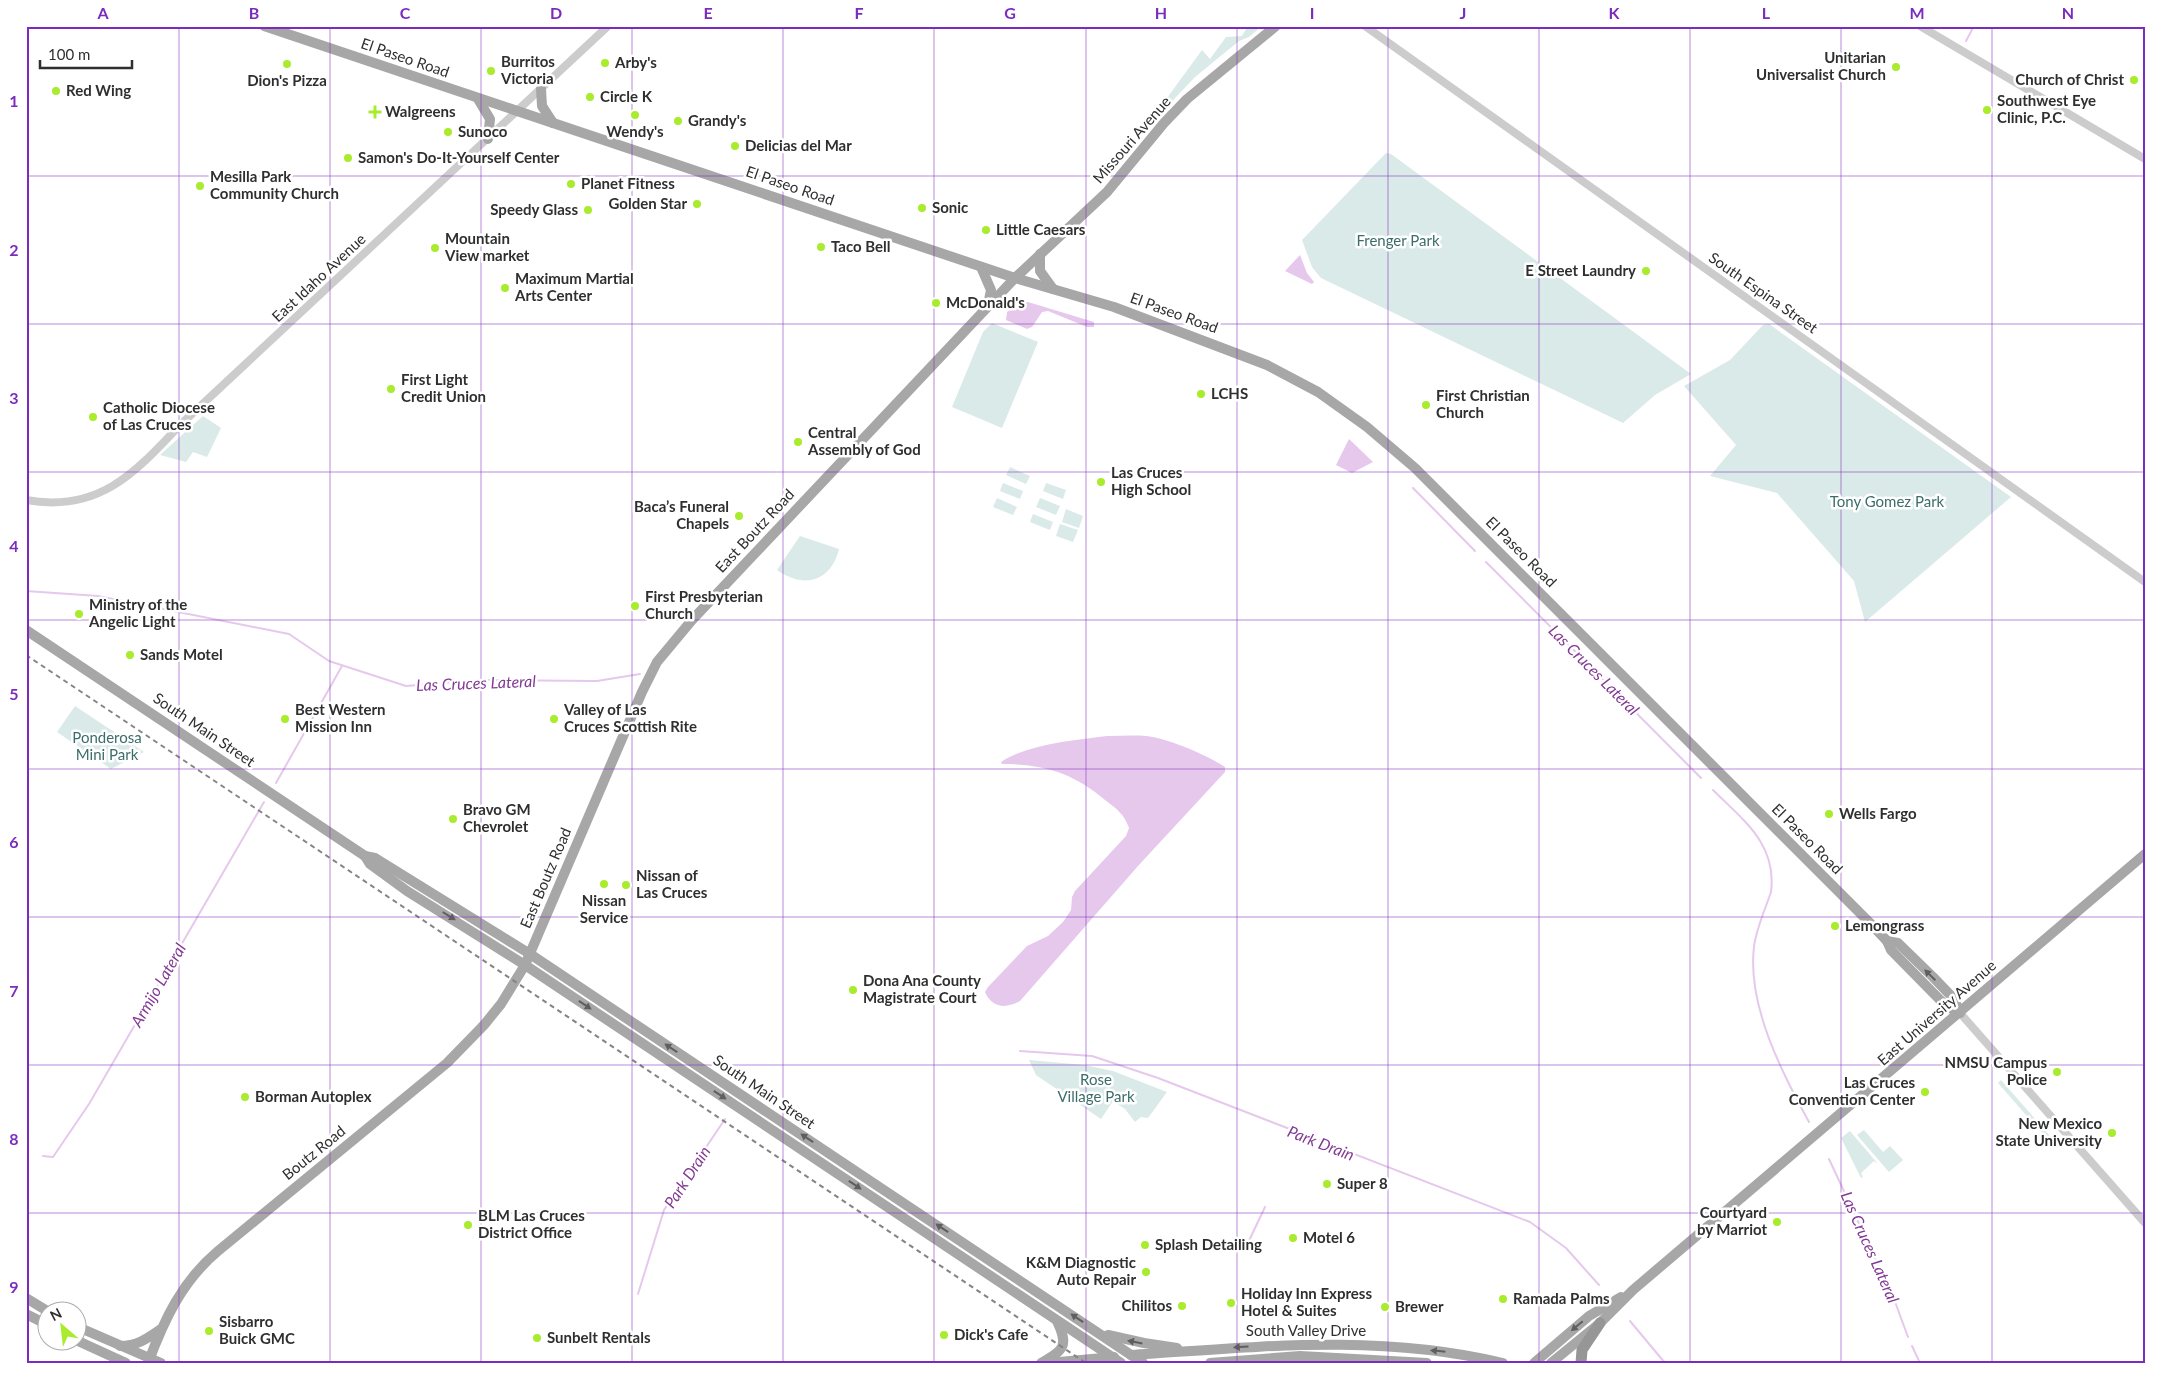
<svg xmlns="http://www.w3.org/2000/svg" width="2171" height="1389" font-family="Lato,sans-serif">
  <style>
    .green { fill: #daeae8 }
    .water { fill: #e6c8ed }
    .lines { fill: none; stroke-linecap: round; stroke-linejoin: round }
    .stream { stroke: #e6c8ed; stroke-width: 2 }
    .minor { stroke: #ccc; stroke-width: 8 }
    .major { stroke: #a7a7a7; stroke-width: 10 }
    .highway { stroke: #969696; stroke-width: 11 }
    .rail { stroke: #848484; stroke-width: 2; stroke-dasharray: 5 4; stroke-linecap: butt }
    .oneway { fill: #5f5f5f }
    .grid { fill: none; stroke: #7b2cbf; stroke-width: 1; stroke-opacity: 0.55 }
    .poi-dot { fill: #a9eb2d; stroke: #fff; stroke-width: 2 }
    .labels { text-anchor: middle; stroke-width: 5; stroke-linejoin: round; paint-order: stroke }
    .street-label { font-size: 15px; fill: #2f2f2f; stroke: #fff }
    .poi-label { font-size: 15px; font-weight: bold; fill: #2f2f2f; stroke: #fff; text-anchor: start }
    .park-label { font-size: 15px; fill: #3b6d6a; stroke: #fff }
    .water-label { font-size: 16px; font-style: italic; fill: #833a94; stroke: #fff }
    .neatline { fill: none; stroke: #7b2cbf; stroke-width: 2 }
    .grid-label { font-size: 16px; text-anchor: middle; font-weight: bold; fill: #7b2cbf }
  </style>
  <rect width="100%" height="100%" fill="#fff"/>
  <g class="green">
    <path d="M1248,26H1262L1249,37L1239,41L1195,77L1140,135L1202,50L1210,59L1226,37L1242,36Z"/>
    <path d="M1386,153L1391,154L1691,374L1655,395L1623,423L1321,278L1312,267L1302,240Z"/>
    <path d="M992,323L1038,342L1002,428L952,407L983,332Z"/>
    <path d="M1769,324L2011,497L1865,622L1854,581L1777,493L1710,476L1736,445L1684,386L1730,360L1763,325Z"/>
    <path d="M203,416L221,428L207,457L193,452L186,462L160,455Z"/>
    <path d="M1010,467L1030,476L1026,484L1006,475Z"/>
    <path d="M1003,483L1023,491L1020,499L1000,491Z"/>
    <path d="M1046,483L1066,490L1063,499L1043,491Z"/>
    <path d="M997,498L1017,507L1013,515L993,507Z"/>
    <path d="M1040,498L1060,506L1056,515L1036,507Z"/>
    <path d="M1066,509L1083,516L1079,528L1062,522Z"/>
    <path d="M1033,514L1053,522L1050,530L1030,522Z"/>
    <path d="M1060,524L1078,530L1073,542L1056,536Z"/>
    <path d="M800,536L839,549C831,582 803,589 777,570Z"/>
    <path d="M75,706L144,752L111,769L57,732Z"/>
    <path d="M1029,1060L1084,1065L1113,1071L1167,1092L1148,1118L1141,1117L1135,1122L1125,1109L1113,1101L1101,1119L1036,1075Z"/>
    <path d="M2001,1080L2050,1136L2047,1139L1998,1083Z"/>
    <path d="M1864,1130L1883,1152L1890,1146L1903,1160L1889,1172L1857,1135Z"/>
    <path d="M1850,1131L1878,1164L1874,1161L1861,1173L1863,1177L1861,1178L1841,1138Z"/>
  </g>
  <g class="water">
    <path d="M1300,255L1307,273L1314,282L1312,284L1285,271Z"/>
    <path d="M1028,302L1094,322V327H1087L1048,311L1042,312L1032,327L1027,329L1006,320L1007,312L1021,303Z"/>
    <path d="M1349,439L1373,462L1352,473L1336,465Z"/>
    <path d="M1107,736C1120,736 1133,735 1146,736C1167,738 1207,755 1225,767V772L1138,866L1020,1001C1006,1009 992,1008 985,992L988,987L1027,946L1048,936L1063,922L1071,910L1072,897L1075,891L1126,836L1129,828C1124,814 1117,809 1105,800C1074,773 1043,764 1002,764L1001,762C1028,744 1075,740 1107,736Z"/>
  </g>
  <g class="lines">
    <g class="stream">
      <path d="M1966,41L1974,26"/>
      <path d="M1413,488L1475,551"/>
      <path d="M1486,562L1701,778"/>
      <path d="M26,591L98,596L289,634L329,661L406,686L478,680L597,681L640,674"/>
      <path d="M276,783L342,666"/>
      <path d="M1713,790C1744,821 1777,844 1771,892C1765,910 1756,929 1754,947C1747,1005 1782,1073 1809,1122"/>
      <path d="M1020,1051L1092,1056L1158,1078L1530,1222L1566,1248L1599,1285"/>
      <path d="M43,1156L53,1157L89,1104L264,802"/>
      <path d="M1829,1159L1894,1299L1908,1337"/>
      <path d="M1246,1247L1265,1207"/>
      <path d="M638,1294L664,1210L725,1119"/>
      <path d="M1630,1321L1665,1363"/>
      <path d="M1912,1346L1920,1363"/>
    </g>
    <g class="minor">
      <path d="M1365,26L2145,582"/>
      <path d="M1920,26L2145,159"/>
      <path d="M26,500C98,513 134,474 179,426L608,26"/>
      <path d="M1960,1013L2145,1223"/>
    </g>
    <g class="major">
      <path d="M264,26L1015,278L1114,307L1267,365L1318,392L1367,427L1415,468L1872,925L1887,941L1891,950L1946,1006L1960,1013"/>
      <path d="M541,89L542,106L553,123"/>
      <path d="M478,99L490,119L488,139"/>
      <path d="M1040,254V271L1053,289"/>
      <path d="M981,267L991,290L988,305"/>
      <path d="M26,630L365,856L370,864L407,891L525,965L1121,1363"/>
      <path d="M365,856L375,858L530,954L1143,1363"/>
      <path d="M1887,941L1898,943L1933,977L1954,999L1960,1013"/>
      <path d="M26,1298L49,1312"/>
      <path d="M26,1314L48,1325"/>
      <path d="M78,1327L161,1363"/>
      <path d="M1108,1335L1144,1343L1177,1348"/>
      <path d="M78,1341L126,1363"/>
      <path d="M120,1346C137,1346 148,1338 161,1329"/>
      <path d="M1131,1355C1257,1347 1378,1333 1503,1363"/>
      <path d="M148,1363C164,1320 182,1281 218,1251L447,1063L484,1025L501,1004L525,965L642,692L657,662L692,620L1015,278L1107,192L1164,123L1187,99L1276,26"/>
      <path d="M1041,1363C1064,1350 1069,1346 1057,1321"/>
      <path d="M1048,1363L1114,1357"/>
      <path d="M1210,1363L1300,1356L1427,1363"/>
      <path d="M1534,1363L1589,1316L1621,1297"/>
      <path d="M1551,1363L1600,1323L1633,1290L2145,854"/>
    </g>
    <path class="highway" d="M1581,1363L1582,1350L1600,1323"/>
    <path class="rail" d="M26,655L1086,1363"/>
  </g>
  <defs><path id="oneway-solid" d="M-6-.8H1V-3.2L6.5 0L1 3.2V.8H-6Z" transform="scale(1.25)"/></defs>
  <g class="oneway">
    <use href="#oneway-solid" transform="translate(449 916) rotate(32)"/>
    <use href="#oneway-solid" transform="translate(1930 975) rotate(-136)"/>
    <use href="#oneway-solid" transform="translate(585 1005) rotate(34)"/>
    <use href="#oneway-solid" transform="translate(671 1048) rotate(-146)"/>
    <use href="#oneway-solid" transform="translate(720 1095) rotate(34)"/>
    <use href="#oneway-solid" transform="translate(807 1138) rotate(-146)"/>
    <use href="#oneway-solid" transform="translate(855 1185) rotate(34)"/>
    <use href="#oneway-solid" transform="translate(942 1228) rotate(-146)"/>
    <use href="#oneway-solid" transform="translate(1077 1318) rotate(-146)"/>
    <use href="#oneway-solid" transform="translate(1577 1326) rotate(140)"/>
    <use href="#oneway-solid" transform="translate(1135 1342) rotate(-169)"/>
    <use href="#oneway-solid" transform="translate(1241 1347) rotate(176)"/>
    <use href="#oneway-solid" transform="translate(1438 1351) rotate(-174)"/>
  </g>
  <path class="grid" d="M179,26V1363M330,26V1363M481,26V1363M632,26V1363M783,26V1363M934,26V1363M1086,26V1363M1237,26V1363M1388,26V1363M1539,26V1363M1690,26V1363M1841,26V1363M1992,26V1363M26,176H2145M26,324H2145M26,472H2145M26,620H2145M26,769H2145M26,917H2145M26,1065H2145M26,1213H2145"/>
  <g class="poi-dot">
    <circle cx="605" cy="63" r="5"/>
    <circle cx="287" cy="64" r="5"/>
    <circle cx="1896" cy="67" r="5"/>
    <circle cx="491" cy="71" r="5"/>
    <circle cx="2134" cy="80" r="5"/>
    <circle cx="56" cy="91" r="5"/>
    <circle cx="590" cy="97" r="5"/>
    <circle cx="1987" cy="110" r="5"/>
    <path d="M372.5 104.5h5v5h5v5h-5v5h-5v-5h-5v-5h5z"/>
    <circle cx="635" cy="115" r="5"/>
    <circle cx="678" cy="121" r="5"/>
    <circle cx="448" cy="132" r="5"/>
    <circle cx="735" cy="146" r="5"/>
    <circle cx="348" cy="158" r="5"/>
    <circle cx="571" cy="184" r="5"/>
    <circle cx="200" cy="186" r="5"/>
    <circle cx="697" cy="204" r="5"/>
    <circle cx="922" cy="208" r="5"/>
    <circle cx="588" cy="210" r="5"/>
    <circle cx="986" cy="230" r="5"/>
    <circle cx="821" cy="247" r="5"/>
    <circle cx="435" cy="248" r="5"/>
    <circle cx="1646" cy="271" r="5"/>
    <circle cx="505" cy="288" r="5"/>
    <circle cx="936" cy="303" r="5"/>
    <circle cx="391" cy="389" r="5"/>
    <circle cx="1201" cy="394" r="5"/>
    <circle cx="1426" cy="405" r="5"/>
    <circle cx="93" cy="417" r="5"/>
    <circle cx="798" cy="442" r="5"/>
    <circle cx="1101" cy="482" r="5"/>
    <circle cx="739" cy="516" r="5"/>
    <circle cx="635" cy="606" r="5"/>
    <circle cx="79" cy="614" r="5"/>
    <circle cx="130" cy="655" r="5"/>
    <circle cx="285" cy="719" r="5"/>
    <circle cx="554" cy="719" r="5"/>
    <circle cx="1829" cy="814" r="5"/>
    <circle cx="453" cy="819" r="5"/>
    <circle cx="604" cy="884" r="5"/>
    <circle cx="626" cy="885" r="5"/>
    <circle cx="1835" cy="926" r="5"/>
    <circle cx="853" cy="990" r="5"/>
    <circle cx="2057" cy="1072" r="5"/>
    <circle cx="1925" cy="1092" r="5"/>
    <circle cx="245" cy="1097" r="5"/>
    <circle cx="2112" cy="1133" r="5"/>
    <circle cx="1327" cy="1184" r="5"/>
    <circle cx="1777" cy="1222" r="5"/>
    <circle cx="468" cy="1225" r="5"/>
    <circle cx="1293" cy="1238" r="5"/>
    <circle cx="1145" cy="1245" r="5"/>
    <circle cx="1146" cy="1272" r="5"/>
    <circle cx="1503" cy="1299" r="5"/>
    <circle cx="1231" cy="1303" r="5"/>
    <circle cx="1182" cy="1306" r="5"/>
    <circle cx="1385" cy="1307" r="5"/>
    <circle cx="209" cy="1331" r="5"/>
    <circle cx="944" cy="1335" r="5"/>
    <circle cx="537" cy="1338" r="5"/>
  </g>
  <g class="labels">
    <g class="street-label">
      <text transform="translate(405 58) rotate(19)" y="5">El Paseo Road</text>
      <text transform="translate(1132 140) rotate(-49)" y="5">Missouri Avenue</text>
      <text transform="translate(790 186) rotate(19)" y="5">El Paseo Road</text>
      <text transform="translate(319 278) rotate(-43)" y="5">East Idaho Avenue</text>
      <text transform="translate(1763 293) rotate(35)" y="5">South Espina Street</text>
      <text transform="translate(1174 313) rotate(20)" y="5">El Paseo Road</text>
      <text transform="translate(755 531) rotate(-47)" y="5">East Boutz Road</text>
      <text transform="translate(1521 552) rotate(45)" y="5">El Paseo Road</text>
      <text transform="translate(204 730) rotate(34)" y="5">South Main Street</text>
      <text transform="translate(1807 839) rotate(45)" y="5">El Paseo Road</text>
      <text transform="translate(546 878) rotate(-67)" y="5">East Boutz Road</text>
      <text transform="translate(1937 1013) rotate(-41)" y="5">East University Avenue</text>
      <text transform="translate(764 1092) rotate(34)" y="5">South Main Street</text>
      <text transform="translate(314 1153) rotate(-39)" y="5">Boutz Road</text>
      <text x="1306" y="1336">South Valley Drive</text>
    </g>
    <g class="poi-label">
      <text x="1886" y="63" text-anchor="end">Unitarian<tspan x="1886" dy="17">Universalist Church</tspan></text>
      <text x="501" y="67">Burritos<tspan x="501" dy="17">Victoria</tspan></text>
      <text x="615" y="68">Arby's</text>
      <text x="2124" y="85" text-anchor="end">Church of Christ</text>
      <text x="287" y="86" text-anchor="middle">Dion's Pizza</text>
      <text x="66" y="96">Red Wing</text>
      <text x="600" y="102">Circle K</text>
      <text x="1997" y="106">Southwest Eye<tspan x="1997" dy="17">Clinic, P.C.</tspan></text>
      <text x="385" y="117">Walgreens</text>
      <text x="688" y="126">Grandy's</text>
      <text x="458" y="137">Sunoco</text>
      <text x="635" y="137" text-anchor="middle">Wendy's</text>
      <text x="745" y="151">Delicias del Mar</text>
      <text x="358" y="163">Samon's Do-It-Yourself Center</text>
      <text x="210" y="182">Mesilla Park<tspan x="210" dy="17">Community Church</tspan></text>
      <text x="581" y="189">Planet Fitness</text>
      <text x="687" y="209" text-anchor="end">Golden Star</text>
      <text x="932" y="213">Sonic</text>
      <text x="578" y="215" text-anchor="end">Speedy Glass</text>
      <text x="996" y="235">Little Caesars</text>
      <text x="445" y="244">Mountain<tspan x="445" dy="17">View market</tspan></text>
      <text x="831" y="252">Taco Bell</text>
      <text x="1636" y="276" text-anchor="end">E Street Laundry</text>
      <text x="515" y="284">Maximum Martial<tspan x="515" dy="17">Arts Center</tspan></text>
      <text x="946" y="308">McDonald's</text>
      <text x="401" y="385">First Light<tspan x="401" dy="17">Credit Union</tspan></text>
      <text x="1211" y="399">LCHS</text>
      <text x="1436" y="401">First Christian<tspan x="1436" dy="17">Church</tspan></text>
      <text x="103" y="413">Catholic Diocese<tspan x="103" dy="17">of Las Cruces</tspan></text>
      <text x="808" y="438">Central<tspan x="808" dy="17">Assembly of God</tspan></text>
      <text x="1111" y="478">Las Cruces<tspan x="1111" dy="17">High School</tspan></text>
      <text x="729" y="512" text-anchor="end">Baca’s Funeral<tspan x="729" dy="17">Chapels</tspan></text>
      <text x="645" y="602">First Presbyterian<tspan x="645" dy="17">Church</tspan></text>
      <text x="89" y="610">Ministry of the<tspan x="89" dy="17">Angelic Light</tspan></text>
      <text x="140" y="660">Sands Motel</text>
      <text x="295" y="715">Best Western<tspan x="295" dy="17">Mission Inn</tspan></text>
      <text x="564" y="715">Valley of Las<tspan x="564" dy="17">Cruces Scottish Rite</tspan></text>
      <text x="463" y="815">Bravo GM<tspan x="463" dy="17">Chevrolet</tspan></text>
      <text x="1839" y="819">Wells Fargo</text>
      <text x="636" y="881">Nissan of<tspan x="636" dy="17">Las Cruces</tspan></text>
      <text x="604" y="906" text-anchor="middle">Nissan<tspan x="604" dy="17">Service</tspan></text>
      <text x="1845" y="931">Lemongrass</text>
      <text x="863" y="986">Dona Ana County<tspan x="863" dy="17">Magistrate Court</tspan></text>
      <text x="2047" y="1068" text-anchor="end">NMSU Campus<tspan x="2047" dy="17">Police</tspan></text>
      <text x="1915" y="1088" text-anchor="end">Las Cruces<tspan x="1915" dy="17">Convention Center</tspan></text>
      <text x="255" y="1102">Borman Autoplex</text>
      <text x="2102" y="1129" text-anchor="end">New Mexico<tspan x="2102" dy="17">State University</tspan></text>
      <text x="1337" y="1189">Super 8</text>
      <text x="1767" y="1218" text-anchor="end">Courtyard<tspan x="1767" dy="17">by Marriot</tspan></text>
      <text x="478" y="1221">BLM Las Cruces<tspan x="478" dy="17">District Office</tspan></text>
      <text x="1303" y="1243">Motel 6</text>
      <text x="1155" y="1250">Splash Detailing</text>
      <text x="1136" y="1268" text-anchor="end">K&amp;M Diagnostic<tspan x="1136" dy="17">Auto Repair</tspan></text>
      <text x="1241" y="1299">Holiday Inn Express<tspan x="1241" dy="17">Hotel &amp; Suites</tspan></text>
      <text x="1513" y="1304">Ramada Palms</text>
      <text x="1172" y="1311" text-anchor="end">Chilitos</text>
      <text x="1395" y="1312">Brewer</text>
      <text x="219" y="1327">Sisbarro<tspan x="219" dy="17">Buick GMC</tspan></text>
      <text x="954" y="1340">Dick's Cafe</text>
      <text x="547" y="1343">Sunbelt Rentals</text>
    </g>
    <g class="park-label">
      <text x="1398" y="246">Frenger Park</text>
      <text x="1887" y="507">Tony Gomez Park</text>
      <text x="107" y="743">Ponderosa<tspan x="107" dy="17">Mini Park</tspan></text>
      <text x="1096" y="1085">Rose<tspan x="1096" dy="17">Village Park</tspan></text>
    </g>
    <g class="water-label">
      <text transform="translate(1594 670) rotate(45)" y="6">Las Cruces Lateral</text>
      <text transform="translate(476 683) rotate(-2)" y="6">Las Cruces Lateral</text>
      <text transform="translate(158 985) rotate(-60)" y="6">Armijo Lateral</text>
      <text transform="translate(1321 1143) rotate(21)" y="6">Park Drain</text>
      <text transform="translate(687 1177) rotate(-57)" y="6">Park Drain</text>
      <text transform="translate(1870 1247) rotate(66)" y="6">Las Cruces Lateral</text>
    </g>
  </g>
  <rect width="2171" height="1389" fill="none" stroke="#ffffff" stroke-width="55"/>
  <g transform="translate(62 1326) rotate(332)"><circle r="24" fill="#ffffff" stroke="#acacac"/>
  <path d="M0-4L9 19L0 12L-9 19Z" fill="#a9eb2d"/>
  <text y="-8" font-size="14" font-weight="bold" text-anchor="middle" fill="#2f2f2f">N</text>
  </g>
  <path d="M40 60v8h92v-8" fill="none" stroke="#2f2f2f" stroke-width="2.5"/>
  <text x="48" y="60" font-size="15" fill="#2f2f2f" stroke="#ffffff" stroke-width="4" paint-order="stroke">100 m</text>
  <rect x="28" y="28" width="2116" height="1334" class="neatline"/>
  <g class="grid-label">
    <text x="103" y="19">A</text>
    <text x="254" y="19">B</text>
    <text x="405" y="19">C</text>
    <text x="556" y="19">D</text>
    <text x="708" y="19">E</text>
    <text x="859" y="19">F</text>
    <text x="1010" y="19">G</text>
    <text x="1161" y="19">H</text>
    <text x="1312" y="19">I</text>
    <text x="1463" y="19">J</text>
    <text x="1614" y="19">K</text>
    <text x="1766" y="19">L</text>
    <text x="1917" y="19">M</text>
    <text x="2068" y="19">N</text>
    <text x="14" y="107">1</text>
    <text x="14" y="256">2</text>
    <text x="14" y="404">3</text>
    <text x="14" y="552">4</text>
    <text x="14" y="700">5</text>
    <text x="14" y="848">6</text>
    <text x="14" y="997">7</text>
    <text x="14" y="1145">8</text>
    <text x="14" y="1293">9</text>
  </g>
</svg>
